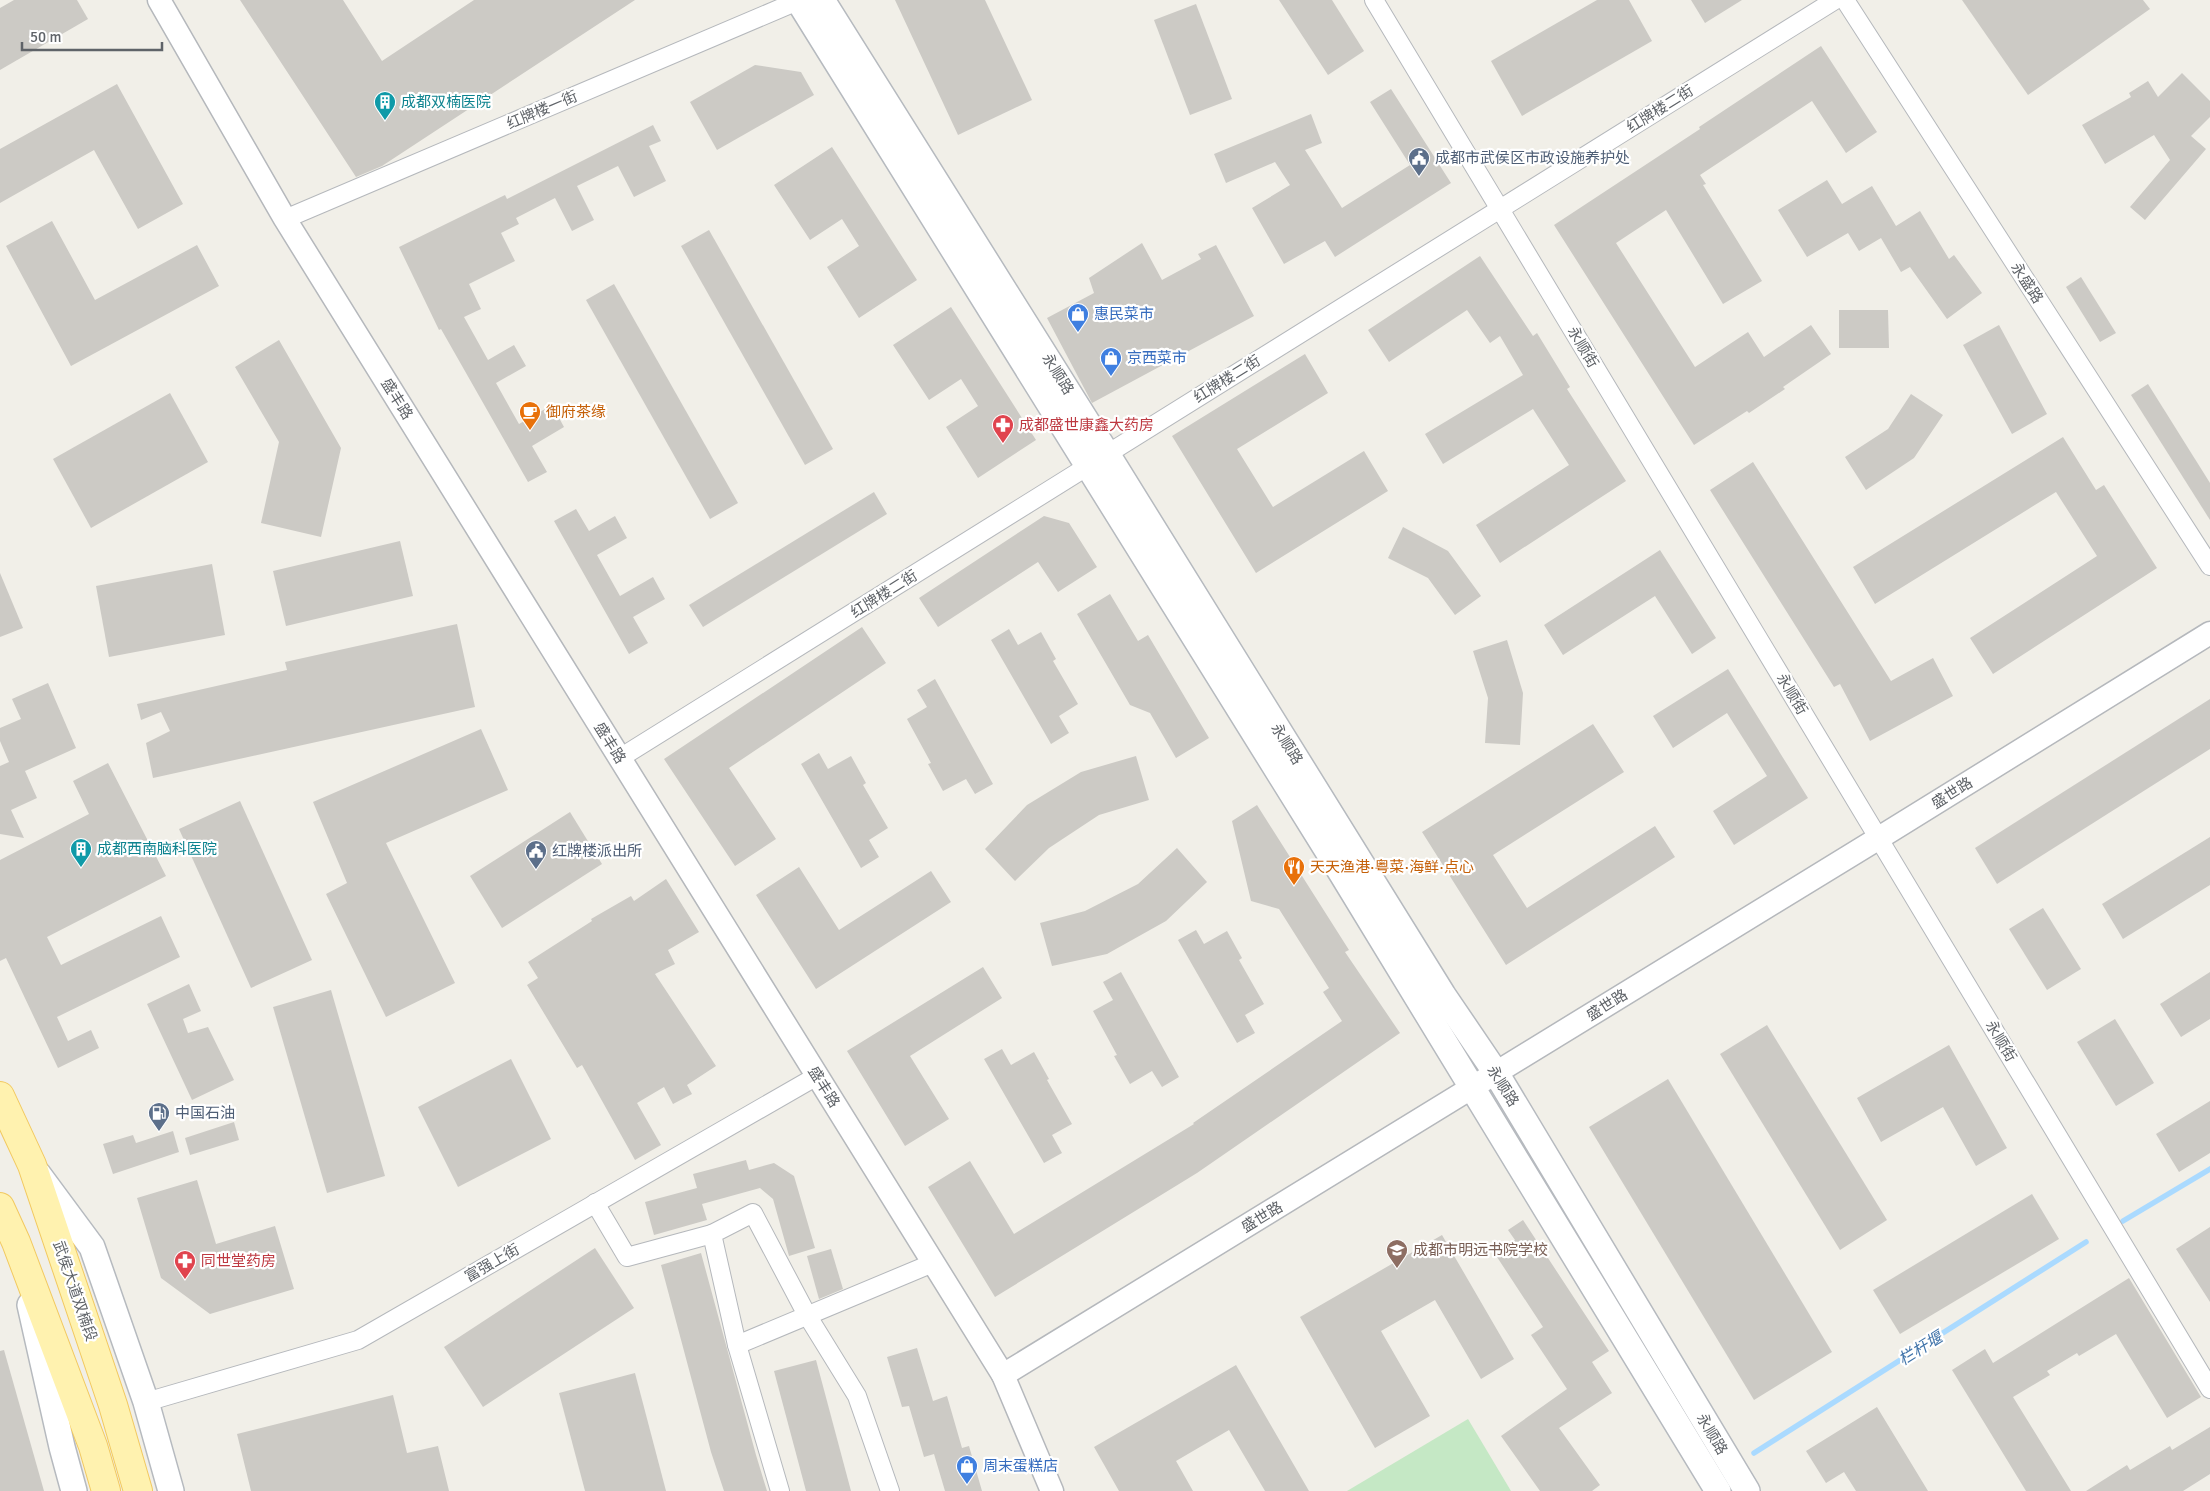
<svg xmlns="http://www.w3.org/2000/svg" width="2210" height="1491" font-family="Signika,'Noto Sans SC',sans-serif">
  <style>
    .green { fill: #c5e8c5 }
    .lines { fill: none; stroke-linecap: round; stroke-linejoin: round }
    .stream { stroke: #aadaff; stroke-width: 5.5 }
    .building { fill: #cccac5 }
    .minor-casing { stroke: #b5b8bc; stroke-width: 20 }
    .tertiary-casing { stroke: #b5b8bc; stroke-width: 25 }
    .secondary-casing { stroke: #b6babf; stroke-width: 28 }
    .primary-casing { stroke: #f2c960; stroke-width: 30 }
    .minor { stroke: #fff; stroke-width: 18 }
    .tertiary { stroke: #fff; stroke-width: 22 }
    .secondary { stroke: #fff; stroke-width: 25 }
    .primary { stroke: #fff2af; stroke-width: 28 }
    .labels { text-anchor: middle; stroke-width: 4.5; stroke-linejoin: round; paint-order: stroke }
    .culture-label { font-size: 15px; fill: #0d838f; stroke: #fff; text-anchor: start }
    .street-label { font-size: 15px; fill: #5f6368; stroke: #fff }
    .service-label { font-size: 15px; fill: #4e5e75; stroke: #fff; text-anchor: start }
    .shop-label { font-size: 15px; fill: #366cbe; stroke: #fff; text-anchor: start }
    .food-label { font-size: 15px; fill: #c56008; stroke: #fff; text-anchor: start }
    .health-label { font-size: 15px; fill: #be3a42; stroke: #fff; text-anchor: start }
    .education-label { font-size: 15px; fill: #785e54; stroke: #fff; text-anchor: start }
    .water-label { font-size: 16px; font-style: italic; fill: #4174aa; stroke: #fff }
  </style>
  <rect width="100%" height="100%" fill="#f1efe8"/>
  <path class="green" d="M1468,1419L1511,1491H1347Z"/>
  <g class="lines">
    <g class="stream">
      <path d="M2123,1221L2210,1169"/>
      <path d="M1754,1453L2086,1242"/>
    </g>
  </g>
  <g class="building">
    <path d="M14,0H77L88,19L0,70V8Z"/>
    <path d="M240,0H343L382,61L474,0H635L382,166L356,177Z"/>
    <path d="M895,0H985L1032,100L958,135Z"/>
    <path d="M1279,0H1332L1364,51L1328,75Z"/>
    <path d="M1597,0H1629L1652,41L1522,116L1491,61Z"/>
    <path d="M1691,0H1742L1705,23Z"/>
    <path d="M1962,0H2143L2150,9L2028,95Z"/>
    <path d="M1196,4L1232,99L1190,115L1154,20Z"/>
    <path d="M1821,46L1877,132L1846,153L1812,101L1700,175L1706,184L1703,185L1762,281L1723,304L1666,210L1616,243L1695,367L1748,332L1764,357L1811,325L1831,354L1783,387L1785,389L1749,413L1747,411L1694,445L1554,225L1700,129L1699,127Z"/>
    <path d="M755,65L801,72L814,95L717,150L690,102Z"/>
    <path d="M2182,73L2210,101V117L2191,136L2206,149L2145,220L2130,207L2170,160L2154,135L2105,164L2082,125L2131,97L2129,93L2148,81L2158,97Z"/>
    <path d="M117,84L183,204L138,229L94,150L0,203V149Z"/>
    <path d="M1391,89L1451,183L1335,257L1325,241L1284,264L1252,208L1290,185L1275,162L1226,183L1214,154L1311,114L1322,143L1305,150L1342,208L1410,165L1370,102Z"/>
    <path d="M653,125L661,141L649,146L666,181L634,197L618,166L577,186L594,220L572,231L555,198L516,218L519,224L501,233L515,261L469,284L481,309L464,317L488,360L514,345L526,366L496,383L519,424L552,405L564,427L532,446L547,472L528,482L441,329L439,330L399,247L505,195L507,199Z"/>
    <path d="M832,147L917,280L859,318L827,267L859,246L842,219L810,240L774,185Z"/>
    <path d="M1827,180L1842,204L1872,186L1896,226L1920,211L1949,259L1954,255L1982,293L1947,319L1910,267L1901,272L1881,238L1859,251L1848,233L1807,257L1778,210Z"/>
    <path d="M52,221L95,300L197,245L219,286L71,366L6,246Z"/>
    <path d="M709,230L833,449L805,465L681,246Z"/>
    <path d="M1142,243L1162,280L1201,259L1198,254L1216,245L1254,316L1092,403L1047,318L1094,293L1089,278Z"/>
    <path d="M1480,256L1533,336L1537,333L1570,387L1567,389L1626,481L1500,563L1476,525L1569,465L1533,409L1443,464L1425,434L1523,375L1500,336L1490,343L1467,310L1389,362L1368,330Z"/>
    <path d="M2081,277L2116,333L2100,342L2066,287Z"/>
    <path d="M614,284L738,503L710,519L586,300Z"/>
    <path d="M951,307L1036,440L978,478L946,427L978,406L961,379L929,400L893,345Z"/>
    <path d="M1839,310H1888L1889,348H1839Z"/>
    <path d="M1999,325L2047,414L2012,434L1963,345Z"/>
    <path d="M279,340L341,448L321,537L261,523L279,442L235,367Z"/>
    <path d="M1305,354L1328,393L1237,449L1273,507L1364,451L1388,491L1256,573L1172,436Z"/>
    <path d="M2148,384L2210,483V520L2131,395Z"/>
    <path d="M170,393L208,462L91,528L53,459Z"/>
    <path d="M1911,394L1943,415L1914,458L1866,490L1845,457L1888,429Z"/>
    <path d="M2063,437L2096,490L2104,485L2157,568L1993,674L1970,638L2097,556L2056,492L1875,604L1853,567Z"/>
    <path d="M1753,462L1891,681L1933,658L1953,696L1870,741L1840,684L1834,687L1710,490Z"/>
    <path d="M874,492L887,514L703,627L689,605Z"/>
    <path d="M576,509L589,531L615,516L627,538L597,555L620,596L653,577L665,599L633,617L648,643L629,654L554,521Z"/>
    <path d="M1044,516L1069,523L1097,567L1058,592L1038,562L938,627L919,598Z"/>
    <path d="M1403,527L1448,551L1481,596L1455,615L1428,578L1388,558Z"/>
    <path d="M400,541L413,596L286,626L273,571Z"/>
    <path d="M1660,550L1716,638L1692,654L1655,596L1563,655L1544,625Z"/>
    <path d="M212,564L225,635L109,657L96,586Z"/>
    <path d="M0,573L23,628L0,637Z"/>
    <path d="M1110,594L1138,641L1148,635L1209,738L1176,758L1150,713L1130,705L1077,614Z"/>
    <path d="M457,624L475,707L153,778L146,743L170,731L161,712L141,720L137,704L287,670L285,662Z"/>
    <path d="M862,627L886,663L729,768L776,839L735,866L664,759Z"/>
    <path d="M1009,629L1018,645L1041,632L1056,659L1053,661L1078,704L1059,716L1069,733L1051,744L991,640Z"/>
    <path d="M1507,640L1523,693L1520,745L1485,743L1488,698L1473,651Z"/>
    <path d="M1728,669L1808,798L1734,845L1713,811L1767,776L1727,713L1673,748L1653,716Z"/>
    <path d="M935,679L993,784L975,794L966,779L943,791L928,764L931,763L907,719L927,707L917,690Z"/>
    <path d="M48,683L76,748L25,771L37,798L11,810L24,838L0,834V766L9,762L0,741V728L21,719L12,699Z"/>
    <path d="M2210,699V749L1997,884L1975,848Z"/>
    <path d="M1593,724L1624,772L1493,855L1527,908L1655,826L1675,857L1506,965L1422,832Z"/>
    <path d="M481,729L508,790L386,843L455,983L386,1017L326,894L347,883L313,802Z"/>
    <path d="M819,753L828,769L851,756L866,783L863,785L888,828L869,840L879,857L861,868L801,764Z"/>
    <path d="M1136,756L1149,800L1099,815L1049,848L1015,881L985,849L1027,805L1081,772Z"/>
    <path d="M108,763L166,876L47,937L61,965L161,916L180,957L57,1017L68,1041L91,1030L99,1048L58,1068L6,958L0,961V860L89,814L73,781Z"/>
    <path d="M240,801L312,960L251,988L179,829Z"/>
    <path d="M1257,805L1349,950L1345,952L1400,1033L1197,1173L995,1297L928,1187L970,1161L1014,1234L1194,1124L1193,1123L1342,1021L1323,992L1329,988L1279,909L1251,901L1232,821Z"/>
    <path d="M570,812L602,864L502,928L470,876Z"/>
    <path d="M2210,837V885L2123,939L2102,904Z"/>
    <path d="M1177,848L1207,882L1166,921L1107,954L1052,966L1040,923L1085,911L1138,884Z"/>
    <path d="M799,867L839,930L931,871L951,902L816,989L756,895Z"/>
    <path d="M666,879L699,932L668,950L675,964L655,974L716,1066L687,1085L692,1094L673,1104L664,1087L637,1103L661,1145L635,1160L582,1065L577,1068L527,985L538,978L528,962L592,921L591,919L631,896L634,901Z"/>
    <path d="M2043,908L2081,969L2047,990L2009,929Z"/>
    <path d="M1196,930L1204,944L1227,931L1242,958L1239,960L1264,1004L1245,1015L1255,1033L1237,1043L1178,940Z"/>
    <path d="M983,967L1002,998L910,1056L949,1119L905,1146L847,1051Z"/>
    <path d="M1121,972L1179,1077L1162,1087L1152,1071L1130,1084L1114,1056L1117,1055L1093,1011L1113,1000L1103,982Z"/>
    <path d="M2210,972V1019L2181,1037L2160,1004Z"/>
    <path d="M189,984L201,1011L183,1019L188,1033L208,1027L234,1080L192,1100L147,1004Z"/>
    <path d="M331,990L385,1176L327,1193L273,1007Z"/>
    <path d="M2115,1019L2154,1083L2116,1106L2077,1042Z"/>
    <path d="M1767,1025L1887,1220L1840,1250L1720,1054Z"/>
    <path d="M1949,1045L2007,1148L1976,1166L1943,1107L1881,1142L1857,1098Z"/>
    <path d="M1002,1049L1011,1065L1034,1052L1049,1079L1047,1080L1072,1124L1052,1135L1062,1153L1044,1163L984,1059Z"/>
    <path d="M511,1059L551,1139L458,1187L418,1107Z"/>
    <path d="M1668,1079L1832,1352L1754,1400L1589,1127Z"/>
    <path d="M2210,1101V1153L2179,1172L2156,1134Z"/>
    <path d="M234,1122L239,1140L190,1155L185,1138Z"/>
    <path d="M173,1131L179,1152L113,1174L103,1144L133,1135L136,1143Z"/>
    <path d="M746,1160L749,1170L774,1163L794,1176L815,1248L789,1256L773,1199L760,1188L702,1204L707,1220L654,1235L645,1202L697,1188L693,1174Z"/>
    <path d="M197,1180L216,1244L275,1226L294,1289L210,1314L161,1278L137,1198Z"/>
    <path d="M2032,1194L2059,1239L1900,1334L1873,1290Z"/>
    <path d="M1523,1220L1609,1351L1592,1362L1612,1393L1559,1428L1600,1485L1592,1491H1540L1501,1436L1567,1389L1531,1335L1543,1327L1495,1254L1515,1240L1508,1230Z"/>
    <path d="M2210,1227V1302L2176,1249Z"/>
    <path d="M1442,1235L1514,1359L1481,1379L1435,1300L1381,1331L1430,1416L1375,1448L1300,1317Z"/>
    <path d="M595,1248L634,1308L483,1407L444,1347Z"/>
    <path d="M831,1249L843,1289L819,1299L807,1256Z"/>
    <path d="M701,1253L756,1455L767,1491H724L711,1452L661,1265Z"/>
    <path d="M2129,1278L2201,1397L2167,1418L2116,1334L2079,1356L2077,1353L2047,1371L2050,1375L2013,1397L2071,1491H2026L1952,1370L1985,1349L1993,1363Z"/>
    <path d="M917,1348L933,1401L947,1396L962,1448L969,1446L982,1491H945L934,1454L924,1457L909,1406L902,1407L887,1357Z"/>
    <path d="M4,1350L44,1491H0V1351Z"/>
    <path d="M816,1360L851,1491H806L774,1371Z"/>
    <path d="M1236,1365L1309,1491H1265L1229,1430L1176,1461L1193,1491H1119L1094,1447Z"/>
    <path d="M635,1373L666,1491H585L559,1393Z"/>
    <path d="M393,1395L407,1453L438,1446L449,1491H251L237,1434Z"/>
    <path d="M1877,1407L1928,1491H1856L1844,1472L1826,1483L1806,1451Z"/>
    <path d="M2210,1427V1474L2183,1491H2086L2127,1465L2130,1470L2170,1446L2172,1450Z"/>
  </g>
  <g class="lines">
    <g class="minor-casing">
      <g id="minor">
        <path d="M1374,0L2210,1389"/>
        <path d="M1845,0L2210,566"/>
        <path d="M285,219L800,0"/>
        <path d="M620,758L1835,0"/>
        <path d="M595,1203L627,1257L712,1234"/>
        <path d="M737,1345L712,1234L753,1213L807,1315L857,1396L890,1491"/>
        <path d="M146,1402L358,1340L817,1076"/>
        <path d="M780,1491L737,1345L933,1263"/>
      </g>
    </g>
    <g class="tertiary-casing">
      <g id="tertiary">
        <path d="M159,0L285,219L1003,1375L1052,1491"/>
        <path d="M1003,1375L1879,838L2210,633"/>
      </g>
    </g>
    <g class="secondary-casing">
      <g id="secondary">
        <path d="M798,0L1342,874L1718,1491"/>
        <path d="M822,0L1107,454L1443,995L1496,1073L1747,1491"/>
        <path d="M38,1174L92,1247L146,1402L171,1491"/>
        <path d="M30,1305L62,1447L74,1491"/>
      </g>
    </g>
    <g class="primary-casing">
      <g id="primary">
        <path d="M0,1096L32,1165L113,1405L138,1491"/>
        <path d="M0,1207L16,1242L93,1446L106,1491"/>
      </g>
    </g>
    <use href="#minor" class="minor"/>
    <use href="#tertiary" class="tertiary"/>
    <use href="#secondary" class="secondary"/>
    <use href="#primary" class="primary"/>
  </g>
  <defs>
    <g id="building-pin" transform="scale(1.125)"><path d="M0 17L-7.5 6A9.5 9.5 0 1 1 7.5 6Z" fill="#0f9aa8" stroke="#fff"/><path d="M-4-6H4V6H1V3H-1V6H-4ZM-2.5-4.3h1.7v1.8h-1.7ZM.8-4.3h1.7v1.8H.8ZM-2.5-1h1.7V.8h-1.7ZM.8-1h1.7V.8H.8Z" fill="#fff"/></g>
    <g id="civic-pin" transform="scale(1.125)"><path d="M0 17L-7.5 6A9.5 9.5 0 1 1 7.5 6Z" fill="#5c6f8a" stroke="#fff"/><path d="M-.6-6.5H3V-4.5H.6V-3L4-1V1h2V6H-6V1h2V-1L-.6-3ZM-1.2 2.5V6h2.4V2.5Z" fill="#fff"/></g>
    <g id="shop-pin" transform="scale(1.125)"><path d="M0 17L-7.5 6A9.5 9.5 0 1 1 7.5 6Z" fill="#3f7fe0" stroke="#fff"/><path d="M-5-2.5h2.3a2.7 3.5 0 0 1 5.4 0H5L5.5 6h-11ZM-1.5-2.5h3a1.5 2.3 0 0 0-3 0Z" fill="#fff"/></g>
    <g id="cafe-pin" transform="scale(1.125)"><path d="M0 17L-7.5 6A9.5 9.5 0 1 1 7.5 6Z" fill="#e8710a" stroke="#fff"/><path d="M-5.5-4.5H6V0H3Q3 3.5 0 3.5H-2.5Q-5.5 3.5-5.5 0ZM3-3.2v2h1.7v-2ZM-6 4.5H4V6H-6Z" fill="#fff"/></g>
    <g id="pharmacy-pin" transform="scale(1.125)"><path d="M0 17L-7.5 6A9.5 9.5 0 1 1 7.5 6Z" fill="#e0444e" stroke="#fff"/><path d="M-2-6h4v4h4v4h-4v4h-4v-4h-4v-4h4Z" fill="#fff"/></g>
    <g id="restaurant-pin" transform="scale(1.125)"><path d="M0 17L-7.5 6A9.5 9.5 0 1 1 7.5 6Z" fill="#e8710a" stroke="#fff"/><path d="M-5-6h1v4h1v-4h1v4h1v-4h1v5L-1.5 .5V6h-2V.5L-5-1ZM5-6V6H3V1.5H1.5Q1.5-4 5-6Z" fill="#fff"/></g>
    <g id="fuel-pin" transform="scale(1.125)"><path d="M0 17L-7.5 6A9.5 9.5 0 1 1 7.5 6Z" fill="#5c6f8a" stroke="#fff"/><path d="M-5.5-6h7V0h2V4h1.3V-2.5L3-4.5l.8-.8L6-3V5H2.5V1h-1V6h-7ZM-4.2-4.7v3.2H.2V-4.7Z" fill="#fff"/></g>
    <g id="school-pin" transform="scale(1.125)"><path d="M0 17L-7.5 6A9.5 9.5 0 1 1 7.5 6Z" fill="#8d6e63" stroke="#fff"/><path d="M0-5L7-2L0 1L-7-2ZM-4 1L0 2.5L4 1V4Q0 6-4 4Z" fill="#fff"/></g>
  </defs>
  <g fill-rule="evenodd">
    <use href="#building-pin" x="385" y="102"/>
    <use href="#civic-pin" x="1419" y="158"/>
    <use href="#shop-pin" x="1078" y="314"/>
    <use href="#shop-pin" x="1111" y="358"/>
    <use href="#cafe-pin" x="530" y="412"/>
    <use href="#pharmacy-pin" x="1003" y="425"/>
    <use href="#building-pin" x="81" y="849"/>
    <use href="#civic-pin" x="536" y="851"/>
    <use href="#restaurant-pin" x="1294" y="867"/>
    <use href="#fuel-pin" x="159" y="1113"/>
    <use href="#school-pin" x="1397" y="1250"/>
    <use href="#pharmacy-pin" x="185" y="1261"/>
    <use href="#shop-pin" x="967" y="1466"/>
  </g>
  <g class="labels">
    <g class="culture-label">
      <text x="401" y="107">成都双楠医院</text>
      <text x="97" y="854">成都西南脑科医院</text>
    </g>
    <g class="street-label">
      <text transform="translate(1660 109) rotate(-32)" y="5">红牌楼二街</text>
      <text transform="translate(542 110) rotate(-23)" y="5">红牌楼一街</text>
      <text transform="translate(2027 283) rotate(57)" y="5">永盛路</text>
      <text transform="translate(1583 347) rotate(59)" y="5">永顺街</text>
      <text transform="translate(1058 374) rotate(58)" y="5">永顺路</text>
      <text transform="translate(1227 379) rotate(-32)" y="5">红牌楼二街</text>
      <text transform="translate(397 399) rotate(58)" y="5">盛丰路</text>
      <text transform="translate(884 594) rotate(-32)" y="5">红牌楼二街</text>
      <text transform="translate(1792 694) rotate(59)" y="5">永顺街</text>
      <text transform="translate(610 743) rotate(58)" y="5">盛丰路</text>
      <text transform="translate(1287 744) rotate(58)" y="5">永顺路</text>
      <text transform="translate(1952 793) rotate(-32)" y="5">盛世路</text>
      <text transform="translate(1607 1005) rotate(-32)" y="5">盛世路</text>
      <text transform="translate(2001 1041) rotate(59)" y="5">永顺街</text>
      <text transform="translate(1503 1086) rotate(58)" y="5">永顺路</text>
      <text transform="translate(824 1087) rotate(58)" y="5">盛丰路</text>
      <text transform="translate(1262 1217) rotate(-31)" y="5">盛世路</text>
      <text transform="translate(492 1263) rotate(-30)" y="5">富强上街</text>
      <text transform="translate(75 1291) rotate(71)" y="5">武侯大道双楠段</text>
      <text transform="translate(1712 1434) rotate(59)" y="5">永顺路</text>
    </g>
    <g class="service-label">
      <text x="1435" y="163">成都市武侯区市政设施养护处</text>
      <text x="552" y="856">红牌楼派出所</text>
      <text x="175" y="1118">中国石油</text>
    </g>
    <g class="shop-label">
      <text x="1094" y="319">惠民菜市</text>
      <text x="1127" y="363">京西菜市</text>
      <text x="983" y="1471">周末蛋糕店</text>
    </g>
    <g class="food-label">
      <text x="546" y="417">御府茶缘</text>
      <text x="1310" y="872">天天渔港·粤菜·海鲜·点心</text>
    </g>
    <g class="health-label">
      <text x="1019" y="430">成都盛世康鑫大药房</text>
      <text x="201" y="1266">同世堂药房</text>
    </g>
    <g class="education-label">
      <text x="1413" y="1255">成都市明远书院学校</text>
    </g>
    <g class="water-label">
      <text transform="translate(1920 1348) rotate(-32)" y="6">栏杆堰</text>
    </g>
  </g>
  <path d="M22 42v8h140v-8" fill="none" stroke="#5f6368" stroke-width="2.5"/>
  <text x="30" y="42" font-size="15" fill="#5f6368" stroke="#ffffff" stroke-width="4" paint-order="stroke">50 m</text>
</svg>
